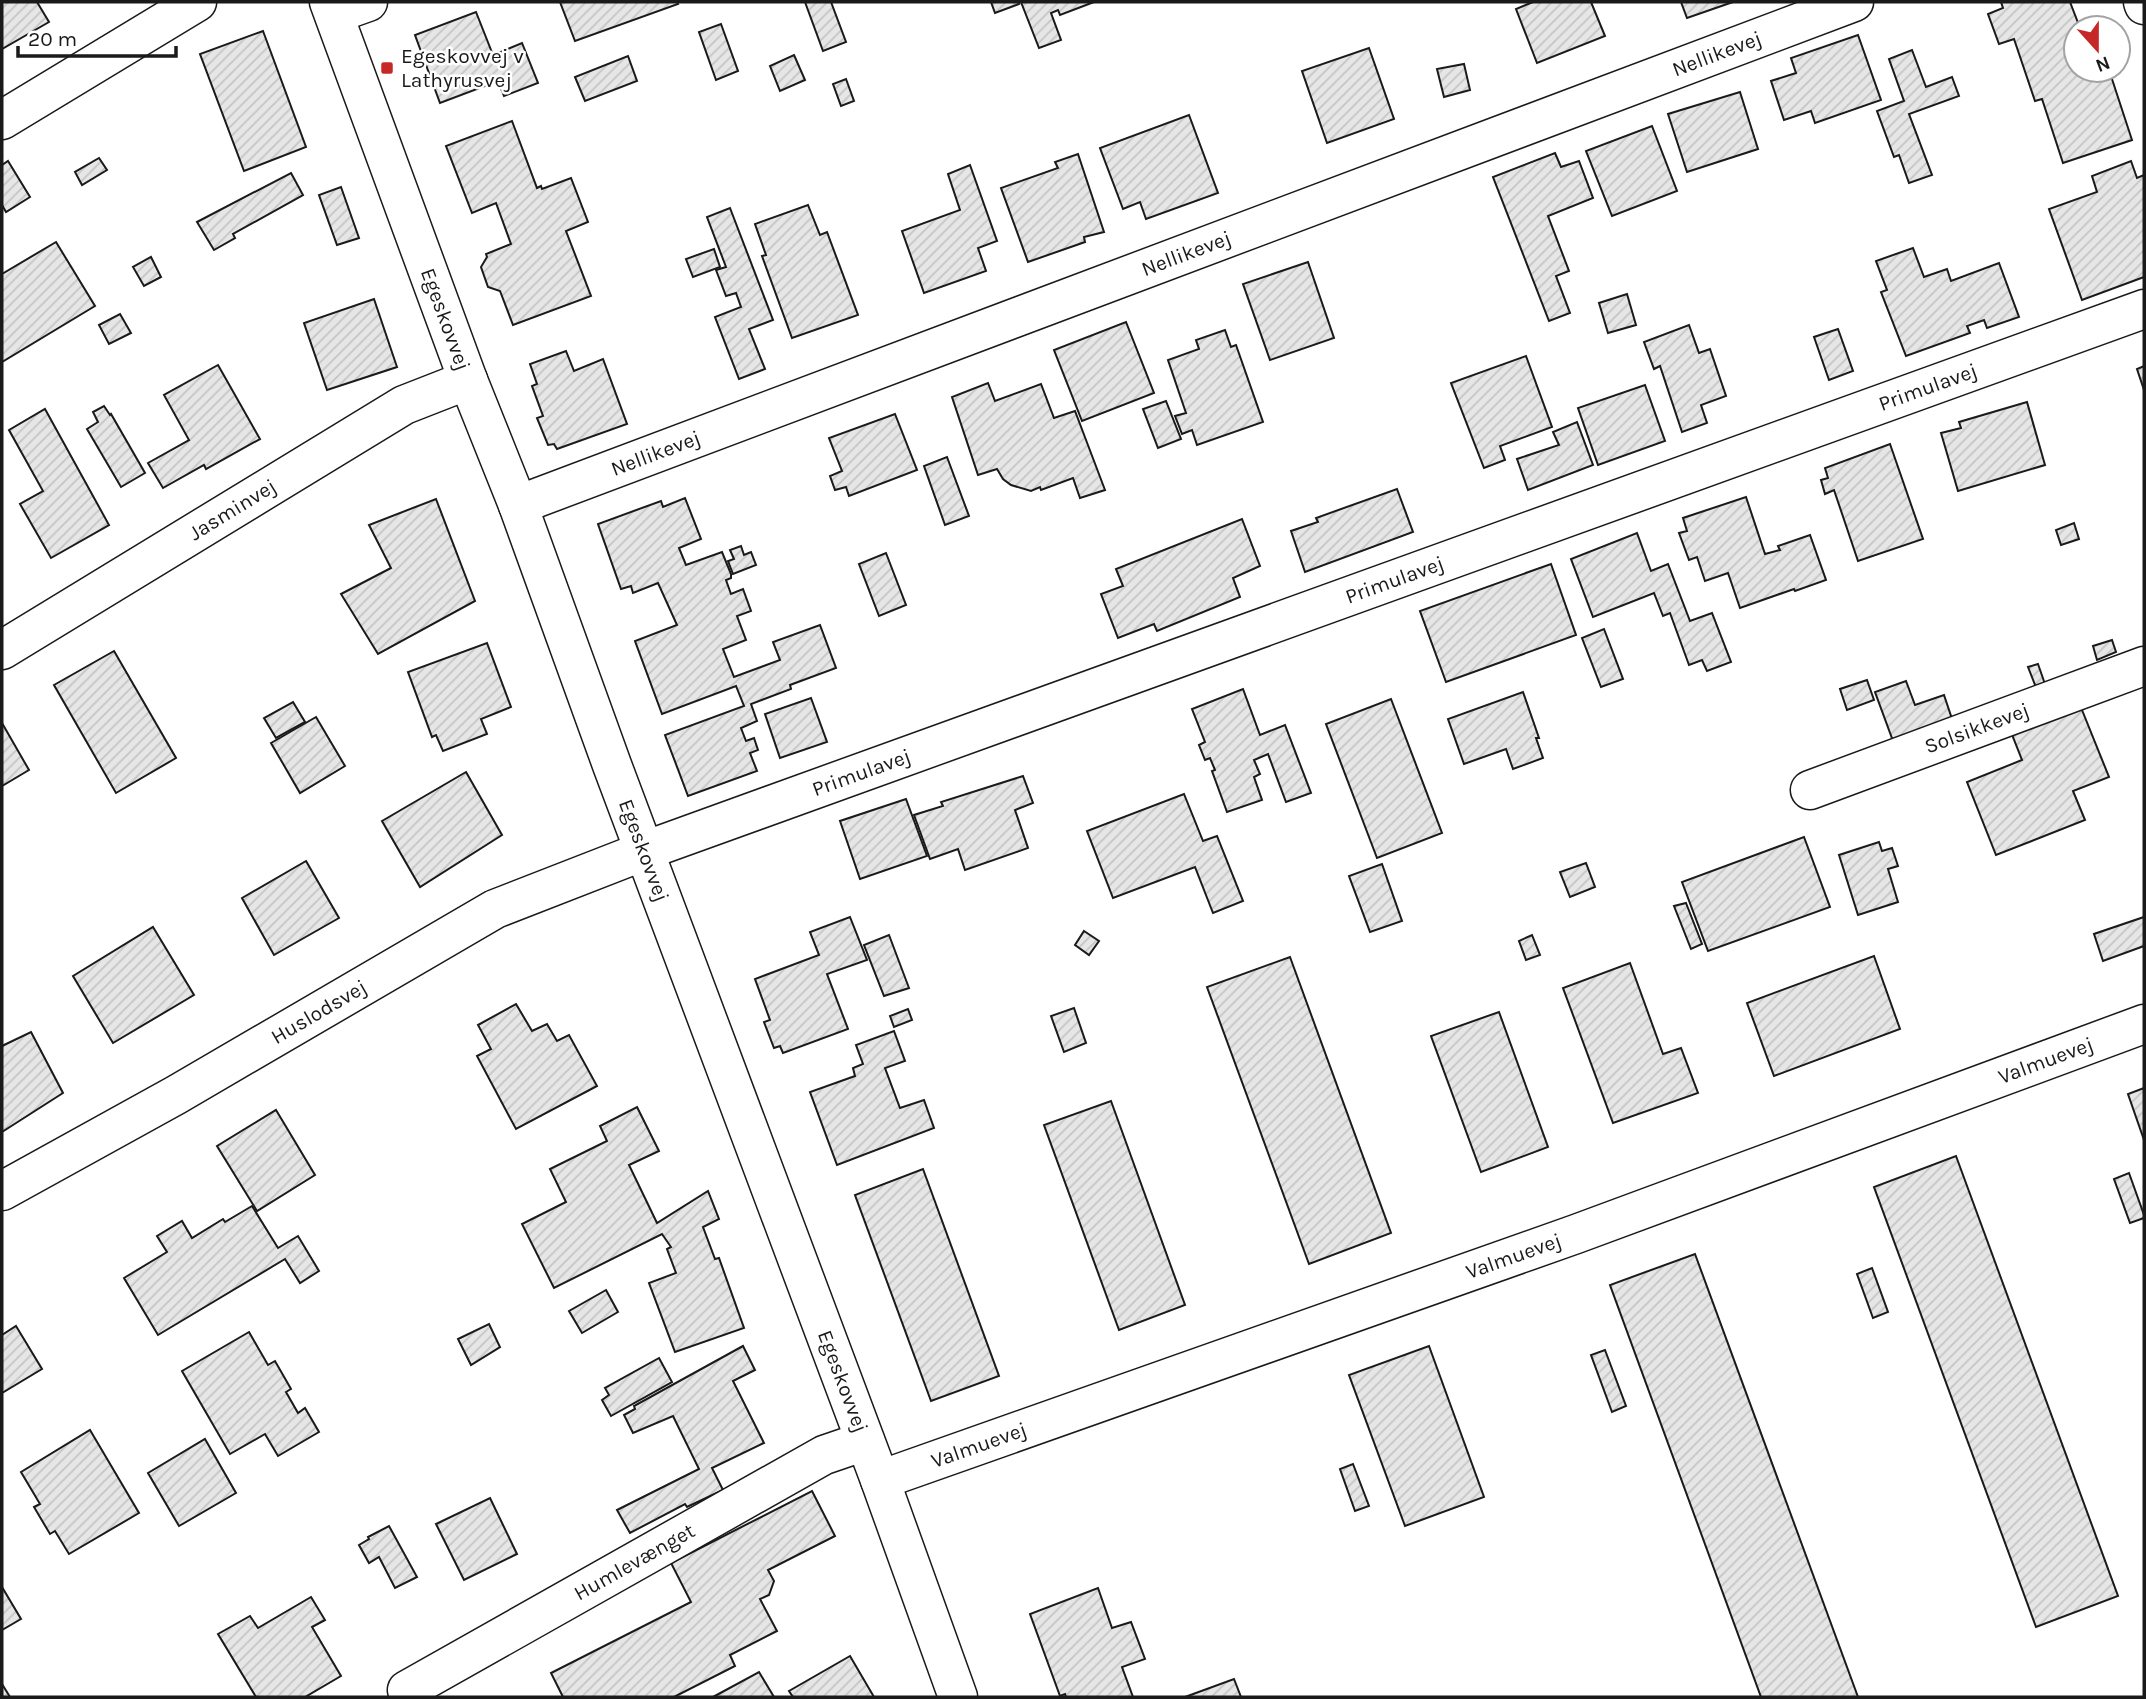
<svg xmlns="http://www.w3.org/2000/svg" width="2146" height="1699" font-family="Karla,sans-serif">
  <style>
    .building { fill: url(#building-hatch); stroke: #1a1a1a; stroke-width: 2 }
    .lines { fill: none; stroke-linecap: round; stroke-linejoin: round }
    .minor-casing { stroke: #1a1a1a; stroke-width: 41 }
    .tertiary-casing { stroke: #1a1a1a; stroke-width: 41 }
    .minor { stroke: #fff; stroke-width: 38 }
    .tertiary { stroke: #fff; stroke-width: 38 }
    .poi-dot { fill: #c62828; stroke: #fff; stroke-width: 2.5 }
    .labels { text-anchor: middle; stroke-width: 5; stroke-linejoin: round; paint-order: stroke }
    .street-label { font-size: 21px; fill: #1a1a1a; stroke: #fff }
    .poi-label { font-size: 21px; fill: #1a1a1a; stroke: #fff; text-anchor: start }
  </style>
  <defs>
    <pattern id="building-hatch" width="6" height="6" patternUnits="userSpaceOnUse" patternTransform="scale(1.75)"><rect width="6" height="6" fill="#e6e6e6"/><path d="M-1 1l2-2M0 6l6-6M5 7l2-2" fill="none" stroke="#c5c5c5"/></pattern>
  </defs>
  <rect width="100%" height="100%" fill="#fff"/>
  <g class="building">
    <path d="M2,2H37L49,22L2,49Z"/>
    <path d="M560,2H677L678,4L575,41Z"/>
    <path d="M805,2H831L846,42L823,51Z"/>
    <path d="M991,2H1018L1019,4L995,13Z"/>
    <path d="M1021,2H1094L1060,15L1058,10L1051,13L1061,40L1039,48Z"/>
    <path d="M1533,2H1591L1605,36L1537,63L1516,9Z"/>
    <path d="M1681,2H1733L1687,18Z"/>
    <path d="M2001,2H2070L2080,28H2076V46L2069,48L2074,61H2076V70H2093L2097,81L2111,76L2132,140L2063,163L2042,99L2035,101L2014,39L1999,44L1988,14L2003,8Z"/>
    <path d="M476,12L493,55L522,43L538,83L504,96L498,81L440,103L415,35Z"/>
    <path d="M721,24L738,71L716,80L699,32Z"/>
    <path d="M263,31L306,147L244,171L200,54Z"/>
    <path d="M1858,35L1881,100L1815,123L1811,111L1784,120L1771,81L1796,73L1791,58Z"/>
    <path d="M1369,48L1394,119L1327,143L1302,71Z"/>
    <path d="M1912,50L1926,87L1952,77L1959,96L1909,114L1932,175L1909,183L1899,155L1894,157L1877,111L1904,101L1889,59Z"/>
    <path d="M794,55L805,80L780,91L770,66Z"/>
    <path d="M628,56L637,81L585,101L575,77Z"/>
    <path d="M1464,64L1470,90L1444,97L1437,69Z"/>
    <path d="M846,79L854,101L841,106L833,84Z"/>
    <path d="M1740,92L1758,149L1687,172L1668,114Z"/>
    <path d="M1189,115L1218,193L1146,219L1140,202L1123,209L1100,148Z"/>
    <path d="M512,121L537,188L541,186L542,189L571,178L588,222L566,231L591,296L513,325L500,291L488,287L481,267L487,257L486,254L511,244L496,203L472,213L446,146Z"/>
    <path d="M1652,126L1677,191L1612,216L1586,151Z"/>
    <path d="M1555,153L1561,167L1579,161L1593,198L1548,216L1569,271L1556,276L1570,313L1549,321L1493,177Z"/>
    <path d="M1078,154L1104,232L1084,237L1085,242L1028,262L1001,188L1058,168L1055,162Z"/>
    <path d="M99,158L107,170L82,185L75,172Z"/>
    <path d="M8,161L30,197L6,212L2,205V165Z"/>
    <path d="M2131,161L2137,178L2144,175V277L2082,300L2049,209L2097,192L2092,176Z"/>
    <path d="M970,165L997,241L978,248L986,271L924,293L902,231L960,210L948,174Z"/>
    <path d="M291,173L303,195L233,234L235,238L214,250L197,222Z"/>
    <path d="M341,187L359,238L337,245L319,195Z"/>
    <path d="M808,205L820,235L827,232L858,315L792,338L762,256L766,255L755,224Z"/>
    <path d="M730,208L773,320L749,329L765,369L739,379L715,317L741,307L736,293L726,296L716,270L726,267L707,217Z"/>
    <path d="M56,242L95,306L2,362V274Z"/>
    <path d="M1913,248L1924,277L1947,269L1951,281L1999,263L2019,317L1987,328L1984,320L1967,326L1970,333L1906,356L1881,292L1887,290L1876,261Z"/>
    <path d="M714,249L720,267L693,277L686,259Z"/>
    <path d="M151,257L161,277L144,286L133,267Z"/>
    <path d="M1308,262L1334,338L1270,360L1243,284Z"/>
    <path d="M1627,294L1636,325L1608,333L1599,303Z"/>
    <path d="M374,299L397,367L327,390L304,323Z"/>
    <path d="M120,314L131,333L109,344L99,325Z"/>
    <path d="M1126,322L1154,393L1082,421L1054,350Z"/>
    <path d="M1689,325L1699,353L1710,349L1726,396L1701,405L1707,423L1682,432L1660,366L1654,369L1644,342Z"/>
    <path d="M1838,329L1853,371L1829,380L1814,337Z"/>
    <path d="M1225,330L1231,347L1236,345L1263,422L1197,445L1192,430L1182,434L1175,416L1186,413L1168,360L1199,349L1196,340Z"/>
    <path d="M566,351L574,371L603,359L627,424L557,449L554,444L548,445L537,418L543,416L532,386L537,384L530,364Z"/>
    <path d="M1526,356L1552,427L1500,446L1505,460L1484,468L1451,383Z"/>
    <path d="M218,365L260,439L206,469L204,465L163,488L148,463L189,440L164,395Z"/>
    <path d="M2144,366V390L2137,369Z"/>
    <path d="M988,383L995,401L1041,384L1054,418L1075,411L1105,490L1080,498L1073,478L1041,490L1040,487L1031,491L1011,485L1003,479L997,469L978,475L952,397Z"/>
    <path d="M1645,385L1665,441L1598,465L1578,408Z"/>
    <path d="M1166,401L1181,439L1158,448L1143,409Z"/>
    <path d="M2027,402L2045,465L1958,491L1941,433L1961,428L1959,422Z"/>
    <path d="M104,406L110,415L111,414L145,473L121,487L87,429L98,422L93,412Z"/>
    <path d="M45,409L109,525L51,558L20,504L43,491L9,430Z"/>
    <path d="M895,414L917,470L849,496L846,487L835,490L830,476L842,471L829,438Z"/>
    <path d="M1577,422L1593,465L1528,490L1517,459L1559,445L1553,432Z"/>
    <path d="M1890,444L1923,539L1858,561L1834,490L1825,494L1821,480L1828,478L1825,468Z"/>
    <path d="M947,457L969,516L945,525L924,466Z"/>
    <path d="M1397,489L1413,532L1305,572L1291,531L1318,522L1316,518Z"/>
    <path d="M1746,497L1765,554L1780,550L1778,546L1810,535L1826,580L1795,591L1794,589L1740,608L1728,573L1705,581L1697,557L1689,560L1679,533L1687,531L1683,518Z"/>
    <path d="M685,498L701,539L679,548L686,565L722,552L731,574V578L726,580L731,594L743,589L751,611L737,616L746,640L723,649L734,677L780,660L773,642L820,625L836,668L790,685L791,689L751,704L757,721L741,728L746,741L754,738L758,750L750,753L757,771L688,796L665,735L744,706L736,686L662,714L635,641L677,625L658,583L633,593L631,586L621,589L598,524L661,501L663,507Z"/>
    <path d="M436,499L475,601L378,654L341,594L391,568L369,525Z"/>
    <path d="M1242,519L1260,566L1233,578L1240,597L1157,631L1154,624L1118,638L1101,594L1123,586L1116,569Z"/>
    <path d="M2074,523L2079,539L2061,545L2056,530Z"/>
    <path d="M1637,533L1651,571L1668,564L1690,621L1712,613L1731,662L1707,671L1702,660L1689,665L1670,613L1663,616L1654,593L1593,617L1571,559Z"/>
    <path d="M741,546L744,555L751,552L756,565L733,574L728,561L734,559L730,550Z"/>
    <path d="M886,553L906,605L879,616L859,564Z"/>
    <path d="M1551,564L1576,635L1446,682L1420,611Z"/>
    <path d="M1604,629L1623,679L1601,687L1582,638Z"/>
    <path d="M2112,640L2116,652L2097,660L2093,646Z"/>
    <path d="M487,643L511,707L481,719L487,734L443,751L436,735L432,737L408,672Z"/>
    <path d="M114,651L176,758L116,793L54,685Z"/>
    <path d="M2038,664L2046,687L2037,690L2028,667Z"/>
    <path d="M1867,680L1874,700L1847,710L1840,689Z"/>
    <path d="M1906,681L1915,705L1944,695L1952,719L1893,741L1875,692Z"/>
    <path d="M1243,689L1260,735L1285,725L1311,793L1286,802L1268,754L1254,760L1260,774L1254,777L1262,800L1227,812L1212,771L1215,770L1210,758L1205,760L1199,745L1205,742L1192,709Z"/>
    <path d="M1523,692L1539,738H1536L1543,758L1513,769L1506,749L1464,764L1448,719Z"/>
    <path d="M811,698L827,742L780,758L765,714Z"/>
    <path d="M1391,699L1442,833L1377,858L1326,724Z"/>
    <path d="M293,702L305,722L276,738L264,718Z"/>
    <path d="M2080,705L2109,777L2073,791L2085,820L1996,855L1967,782L2022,760L2011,732Z"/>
    <path d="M316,717L345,766L300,793L271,743Z"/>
    <path d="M2,723L29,770L2,786Z"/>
    <path d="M466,772L502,835L420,887L382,821Z"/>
    <path d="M1023,776L1033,803L1015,810L1028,848L965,870L958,849L930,859L914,815L943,806L941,802Z"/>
    <path d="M1184,794L1203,841L1217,836L1243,901L1213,913L1195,867L1113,898L1087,831Z"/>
    <path d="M906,799L927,856L860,879L840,821Z"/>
    <path d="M1804,837L1830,907L1708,951L1682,882Z"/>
    <path d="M1879,842L1882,851L1892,848L1898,866L1888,869L1898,902L1858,915L1839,855Z"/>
    <path d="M306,861L339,918L274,955L242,898Z"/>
    <path d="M1586,863L1595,887L1570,897L1560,872Z"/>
    <path d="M1382,864L1402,921L1370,932L1349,876Z"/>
    <path d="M1686,903L1702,944L1691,949L1674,906Z"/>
    <path d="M850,917L867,960L827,974L848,1029L783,1053L780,1046L774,1048L764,1022L770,1020L755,979L819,955L810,932Z"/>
    <path d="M2144,917V946L2103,961L2094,934Z"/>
    <path d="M153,927L194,995L113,1043L73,976Z"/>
    <path d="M1084,931L1099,941L1089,955L1075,945Z"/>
    <path d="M889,935L909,988L884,996L864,945Z"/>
    <path d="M1532,935L1540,955L1526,960L1519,941Z"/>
    <path d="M1874,956L1900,1029L1774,1076L1747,1003Z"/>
    <path d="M1290,957L1391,1233L1309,1264L1207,987Z"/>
    <path d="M1630,963L1663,1054L1681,1048L1698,1093L1613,1123L1563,988Z"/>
    <path d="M516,1004L532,1031L547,1024L557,1041L569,1035L597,1086L516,1129L477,1056L491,1049L478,1025Z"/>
    <path d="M1074,1008L1086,1043L1064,1052L1051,1016Z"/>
    <path d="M908,1009L912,1020L894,1027L890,1016Z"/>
    <path d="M1499,1012L1548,1147L1481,1172L1431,1036Z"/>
    <path d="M894,1031L905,1061L885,1068L900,1108L924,1100L934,1128L837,1165L810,1092L855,1076L853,1068L863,1064L856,1045Z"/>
    <path d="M31,1032L63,1093L2,1132V1046Z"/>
    <path d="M2144,1088V1140L2128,1094Z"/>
    <path d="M1111,1101L1185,1305L1119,1330L1044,1125Z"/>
    <path d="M637,1107L659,1151L629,1165L657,1223L708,1191L719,1219L703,1227L715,1259L719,1258L744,1328L675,1352L649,1283L676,1273L667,1249L671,1247L662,1234L554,1288L522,1224L566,1202L550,1169L607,1141L600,1126Z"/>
    <path d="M276,1110L315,1175L257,1211L217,1146Z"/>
    <path d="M1956,1156L2118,1596L2036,1627L1874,1187Z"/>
    <path d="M923,1169L999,1376L931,1401L855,1195Z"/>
    <path d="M2129,1173L2144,1215V1218L2130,1223L2114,1179Z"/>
    <path d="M252,1206L278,1248L298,1236L319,1271L300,1283L285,1259L158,1335L124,1278L167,1252L157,1236L182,1221L192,1238L223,1219L225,1222Z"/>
    <path d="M1695,1254L1858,1697H1761L1610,1285Z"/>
    <path d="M1872,1268L1888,1312L1873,1318L1857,1274Z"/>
    <path d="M606,1290L618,1312L582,1333L569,1311Z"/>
    <path d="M489,1324L500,1347L471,1365L458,1339Z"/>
    <path d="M16,1326L42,1369L2,1393V1335Z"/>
    <path d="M249,1332L268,1365L275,1361L291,1389L286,1392L298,1413L305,1408L319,1432L278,1456L265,1434L230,1454L182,1371Z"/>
    <path d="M743,1346L755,1370L733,1381L764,1443L712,1468L723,1490L687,1507L685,1504L630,1533L617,1510L699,1469L673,1416L633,1433L624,1415L635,1409L634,1406Z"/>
    <path d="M1429,1346L1484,1497L1405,1526L1349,1375Z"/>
    <path d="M1605,1350L1626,1406L1612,1412L1591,1355Z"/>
    <path d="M659,1358L672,1382L611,1416L602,1400L609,1395L605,1388Z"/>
    <path d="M90,1430L139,1513L69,1554L55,1531L50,1534L34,1507L40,1504L21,1472Z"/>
    <path d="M205,1439L236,1493L179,1526L148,1473Z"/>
    <path d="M1353,1464L1369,1506L1355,1511L1340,1469Z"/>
    <path d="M812,1491L835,1536L768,1570L774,1581L769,1595L760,1599L777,1631L730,1655L735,1666L674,1697H563L551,1673L691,1602L671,1563Z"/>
    <path d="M490,1498L517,1554L464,1580L436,1524Z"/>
    <path d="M389,1526L417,1577L395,1588L379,1557L369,1563L359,1545L369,1539L368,1537Z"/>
    <path d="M2,1587L21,1619L2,1630Z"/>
    <path d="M1098,1588L1112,1628L1131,1622L1145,1659L1122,1667L1133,1697H1066L1065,1694L1060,1696L1030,1614Z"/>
    <path d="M311,1597L325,1620L312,1627L341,1676L307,1696L308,1697H256L218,1634L250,1616L258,1628Z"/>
    <path d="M850,1656L874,1697H793L789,1691Z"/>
    <path d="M759,1672L774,1697H713Z"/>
    <path d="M1234,1679L1241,1697H1185Z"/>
    <path d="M2,1684L10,1697H2Z"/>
  </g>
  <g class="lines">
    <g class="minor-casing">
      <g id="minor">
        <path d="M2143,2L2144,5"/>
        <path d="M334,14L368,2"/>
        <path d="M2,120L197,2"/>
        <path id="s1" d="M518,505L1854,2"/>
        <path id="s2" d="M2,650L404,405L468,380"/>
        <path id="s3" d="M1810,790L2144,666"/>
        <path id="s4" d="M2,1191L176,1095L495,909L644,851L2144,309"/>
        <path id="s5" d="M880,1480L1576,1234L2144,1024"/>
        <path id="s6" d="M407,1690L824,1455L865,1441"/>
      </g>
    </g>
    <g class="tertiary-casing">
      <g id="tertiary">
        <path id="s7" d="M329,2L468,380L518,505L612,765L880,1480L958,1697"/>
      </g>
    </g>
    <use href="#minor" class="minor"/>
    <use href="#tertiary" class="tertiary"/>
  </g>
  <rect class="poi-dot" x="380" y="61" width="14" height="14" rx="3.5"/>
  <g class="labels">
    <g class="street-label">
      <text dy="7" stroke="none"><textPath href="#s1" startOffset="1281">Nellikevej</textPath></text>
      <text dy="7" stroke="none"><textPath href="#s1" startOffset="714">Nellikevej</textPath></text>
      <text dy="7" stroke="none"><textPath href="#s7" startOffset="338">Egeskovvej</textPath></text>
      <text dy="7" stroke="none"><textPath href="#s4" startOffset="2093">Primulavej</textPath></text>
      <text dy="7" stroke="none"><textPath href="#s1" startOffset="147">Nellikevej</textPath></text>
      <text dy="7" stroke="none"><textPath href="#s2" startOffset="270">Jasminvej</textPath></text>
      <text dy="7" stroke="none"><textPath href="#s4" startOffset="1526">Primulavej</textPath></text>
      <text dy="7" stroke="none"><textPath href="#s3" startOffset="178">Solsikkevej</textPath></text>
      <text dy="7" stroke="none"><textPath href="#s4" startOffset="959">Primulavej</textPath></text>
      <text dy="7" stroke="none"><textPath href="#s7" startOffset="905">Egeskovvej</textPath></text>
      <text dy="7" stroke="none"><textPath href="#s4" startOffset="364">Huslodsvej</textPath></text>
      <text dy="7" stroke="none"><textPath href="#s5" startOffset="1239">Valmuevej</textPath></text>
      <text dy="7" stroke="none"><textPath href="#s5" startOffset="672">Valmuevej</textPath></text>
      <text dy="7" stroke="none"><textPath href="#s7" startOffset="1472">Egeskovvej</textPath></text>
      <text dy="7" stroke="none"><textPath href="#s5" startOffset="105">Valmuevej</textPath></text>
      <text dy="7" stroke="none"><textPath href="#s6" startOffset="261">Humlevænget</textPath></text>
    </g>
    <g class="poi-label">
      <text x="401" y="63">Egeskovvej v<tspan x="401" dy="24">Lathyrusvej</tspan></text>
    </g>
  </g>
  <rect width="2146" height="1699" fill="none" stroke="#1a1a1a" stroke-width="7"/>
  <g transform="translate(2097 49) rotate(159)"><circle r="33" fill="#ffffff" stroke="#a3a3a3" stroke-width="2"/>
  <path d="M0-5L12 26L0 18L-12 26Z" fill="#c62828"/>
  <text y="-10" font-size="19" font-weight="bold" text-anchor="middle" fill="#1a1a1a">N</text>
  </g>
  <path d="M18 46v10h158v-10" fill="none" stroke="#1a1a1a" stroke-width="3.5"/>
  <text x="28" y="46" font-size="21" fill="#1a1a1a" stroke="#ffffff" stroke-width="5" paint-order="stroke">20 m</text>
</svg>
